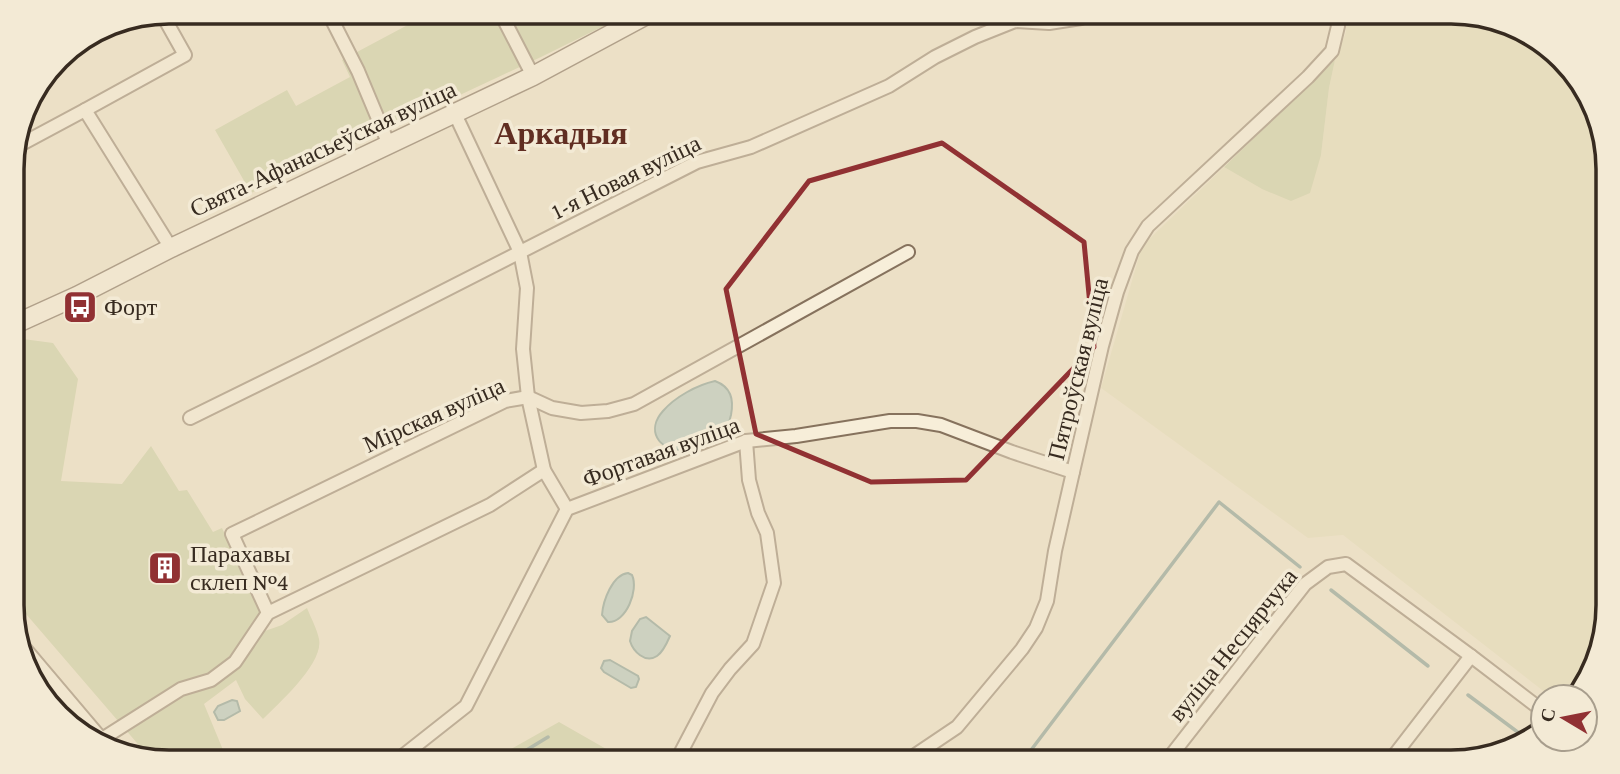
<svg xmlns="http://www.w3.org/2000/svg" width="1620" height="774" font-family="'Crimson Pro',serif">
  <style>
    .farmland { fill: #e1d9b4 }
    .green { fill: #c4c99b }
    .water { fill: #a7bfb8; stroke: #6f8d85; stroke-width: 2 }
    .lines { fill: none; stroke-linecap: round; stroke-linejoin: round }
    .stream { stroke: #6f8d85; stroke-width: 3.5 }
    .street-casing { stroke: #86725d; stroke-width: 16 }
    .secondary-casing { stroke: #685340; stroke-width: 21 }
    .street { stroke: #f7eed9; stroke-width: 12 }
    .secondary { stroke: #f7eed9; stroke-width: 18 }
    .marked { fill: none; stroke: #913133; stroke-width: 5; stroke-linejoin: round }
    .labels { text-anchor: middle; stroke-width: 7; stroke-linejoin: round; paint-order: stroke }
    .street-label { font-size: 24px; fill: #372b20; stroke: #f3ead5 }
    .poi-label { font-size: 24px; fill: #372b20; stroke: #f3ead5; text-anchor: start }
    .district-label { font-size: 32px; font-weight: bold; fill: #612e22; stroke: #f3ead5 }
    .rim { fill: none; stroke: #372b20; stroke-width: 3.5 }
  </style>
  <rect width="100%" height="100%" fill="#ece0c6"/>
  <path class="farmland" d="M1346,12H1450L1520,28L1575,74L1606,149L1608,605L1592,674L1571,697H1551L1343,535L1308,538L1101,388L1142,246L1224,167L1262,189L1321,155L1329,88L1335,60L1346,32Z"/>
  <g class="green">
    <path d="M432,12H632L541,57L251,193L215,130L287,90L296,106L350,77L342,60Z"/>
    <path d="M1335,60L1329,88L1321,155L1310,193L1291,201L1262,189L1224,167Z"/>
    <path d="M23,339L53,343L78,379L61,481L122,484L151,446L179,491L187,490L213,532L222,528L261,612L262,632L282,625L307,608C311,618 317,629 319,639C324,663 279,703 263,719L245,699L236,680L204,704L228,762H170L149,757L14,600L13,344Z"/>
    <path d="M559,722L629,762H493L502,754Z"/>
  </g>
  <g class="water">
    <path d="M715,381C731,387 734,399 731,415C729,422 728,430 722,435C713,444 695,450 682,450C658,450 646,430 663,411C675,397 697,385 715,381Z"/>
    <path d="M628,573L632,575C639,590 626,623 608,622L602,615C603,601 612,575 628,573Z"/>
    <path d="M646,617L670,636C667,643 663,652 657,656C645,664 633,651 630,641L632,631L640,619Z"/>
    <path d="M610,660L638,676L639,679L636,687L631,688L604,672L601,668L604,661Z"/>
    <path d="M232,700L237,701L240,711L224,720H218L214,712L218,706Z"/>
  </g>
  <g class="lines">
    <g class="stream">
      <path d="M1331,590L1428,666"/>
      <path d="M1468,695L1527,739"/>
      <path d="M507,762L548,737"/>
      <path d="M1022,762L1219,502L1300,567"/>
    </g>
    <g class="street-casing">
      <g id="street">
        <path d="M328,12L358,71L389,145"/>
        <path d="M500,12L533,76"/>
        <path d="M162,14L185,55L85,110L171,248"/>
        <path d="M455,114L520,252L527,288L523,349L528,397L544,470L567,509"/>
        <path d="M16,147L85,110"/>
        <path d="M190,418L314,357L697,162L751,147L889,86L935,57L975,37L1015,21L1049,23L1081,18L1090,12"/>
        <path d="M268,613L232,534L505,401L528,397L552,408L581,413L608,411L634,404L908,252"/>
        <path d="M21,644L109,748"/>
        <path d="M102,739L181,689L211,680L235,662L268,613L490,505L544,470"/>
        <path d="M1390,761L1471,656"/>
        <path d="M395,762L466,706L567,509L746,441L796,436L890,421H917L941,425L1012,452L1073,472"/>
        <path d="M683,762L680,754L712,693L730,669L753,644L774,583L767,533L758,513L749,480L746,441"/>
        <path d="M905,762L957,727L1022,649L1036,628L1047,601L1055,551L1073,472L1102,346L1117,292L1132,251L1148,226L1308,77L1332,51L1338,26L1335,12"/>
        <path d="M1166,762L1305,584L1328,567L1346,564L1471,656L1543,711"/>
      </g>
    </g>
    <g class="secondary-casing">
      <path id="secondary" d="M13,325L77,296L171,248L533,76L652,12"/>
    </g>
    <use href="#street" class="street"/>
    <use href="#secondary" class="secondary"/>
  </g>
  <path d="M0 0H1620V774H0ZM942,143L1084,242L1094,347L966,480L871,482L756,434L726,289L809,181Z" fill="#ece0c6" fill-opacity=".55" fill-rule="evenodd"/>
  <path class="marked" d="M942,143L1084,242L1094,347L966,480L871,482L756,434L726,289L809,181Z"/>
  <defs>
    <g id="bus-square" transform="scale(1.75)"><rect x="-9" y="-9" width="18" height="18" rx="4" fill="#913133" stroke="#f3ead5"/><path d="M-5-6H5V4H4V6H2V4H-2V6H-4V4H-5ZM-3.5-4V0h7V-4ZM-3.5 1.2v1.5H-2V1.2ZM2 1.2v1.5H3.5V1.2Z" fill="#fff"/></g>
    <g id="building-square" transform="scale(1.75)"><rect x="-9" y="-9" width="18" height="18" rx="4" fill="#913133" stroke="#f3ead5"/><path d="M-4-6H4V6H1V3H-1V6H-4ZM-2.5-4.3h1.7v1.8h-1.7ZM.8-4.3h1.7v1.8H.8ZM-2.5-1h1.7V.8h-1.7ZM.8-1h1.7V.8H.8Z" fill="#fff"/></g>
  </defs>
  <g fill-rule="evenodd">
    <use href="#bus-square" x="80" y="307"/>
    <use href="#building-square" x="165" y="568"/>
  </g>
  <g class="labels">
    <g class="street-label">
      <text transform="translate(323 149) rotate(-25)" y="8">Свята-Афанасьеўская вуліца</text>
      <text transform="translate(626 177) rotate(-26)" y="8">1-я Новая вуліца</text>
      <text transform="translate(1078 369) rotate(-76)" y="8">Пятроўская вуліца</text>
      <text transform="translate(434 415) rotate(-24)" y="8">Мірская вуліца</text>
      <text transform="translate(661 452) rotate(-20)" y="8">Фортавая вуліца</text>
      <text transform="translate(1233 645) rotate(-51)" y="8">вуліца Несцярчука</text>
    </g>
    <g class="poi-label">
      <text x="104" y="315">Форт</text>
      <text x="190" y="562">Парахавы<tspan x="190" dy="28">склеп №4</tspan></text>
    </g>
    <g class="district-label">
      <text x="561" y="144">Аркадыя</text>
    </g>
  </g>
  <path d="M0 0H1620V774H0ZM169 24H1451A145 145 0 0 1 1596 169V605A145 145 0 0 1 1451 750H169A145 145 0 0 1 24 605V169A145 145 0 0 1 169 24Z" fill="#f3ead5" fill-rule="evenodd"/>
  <path class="rim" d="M169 24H1451A145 145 0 0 1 1596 169V605A145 145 0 0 1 1451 750H169A145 145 0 0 1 24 605V169A145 145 0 0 1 169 24Z"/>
  <g transform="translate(1564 718) rotate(280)"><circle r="33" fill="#f3ead5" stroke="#a89e8d" stroke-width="2"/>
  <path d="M0-5L12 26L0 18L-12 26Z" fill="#913133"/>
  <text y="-10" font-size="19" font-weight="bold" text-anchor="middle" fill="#372b20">С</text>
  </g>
</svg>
